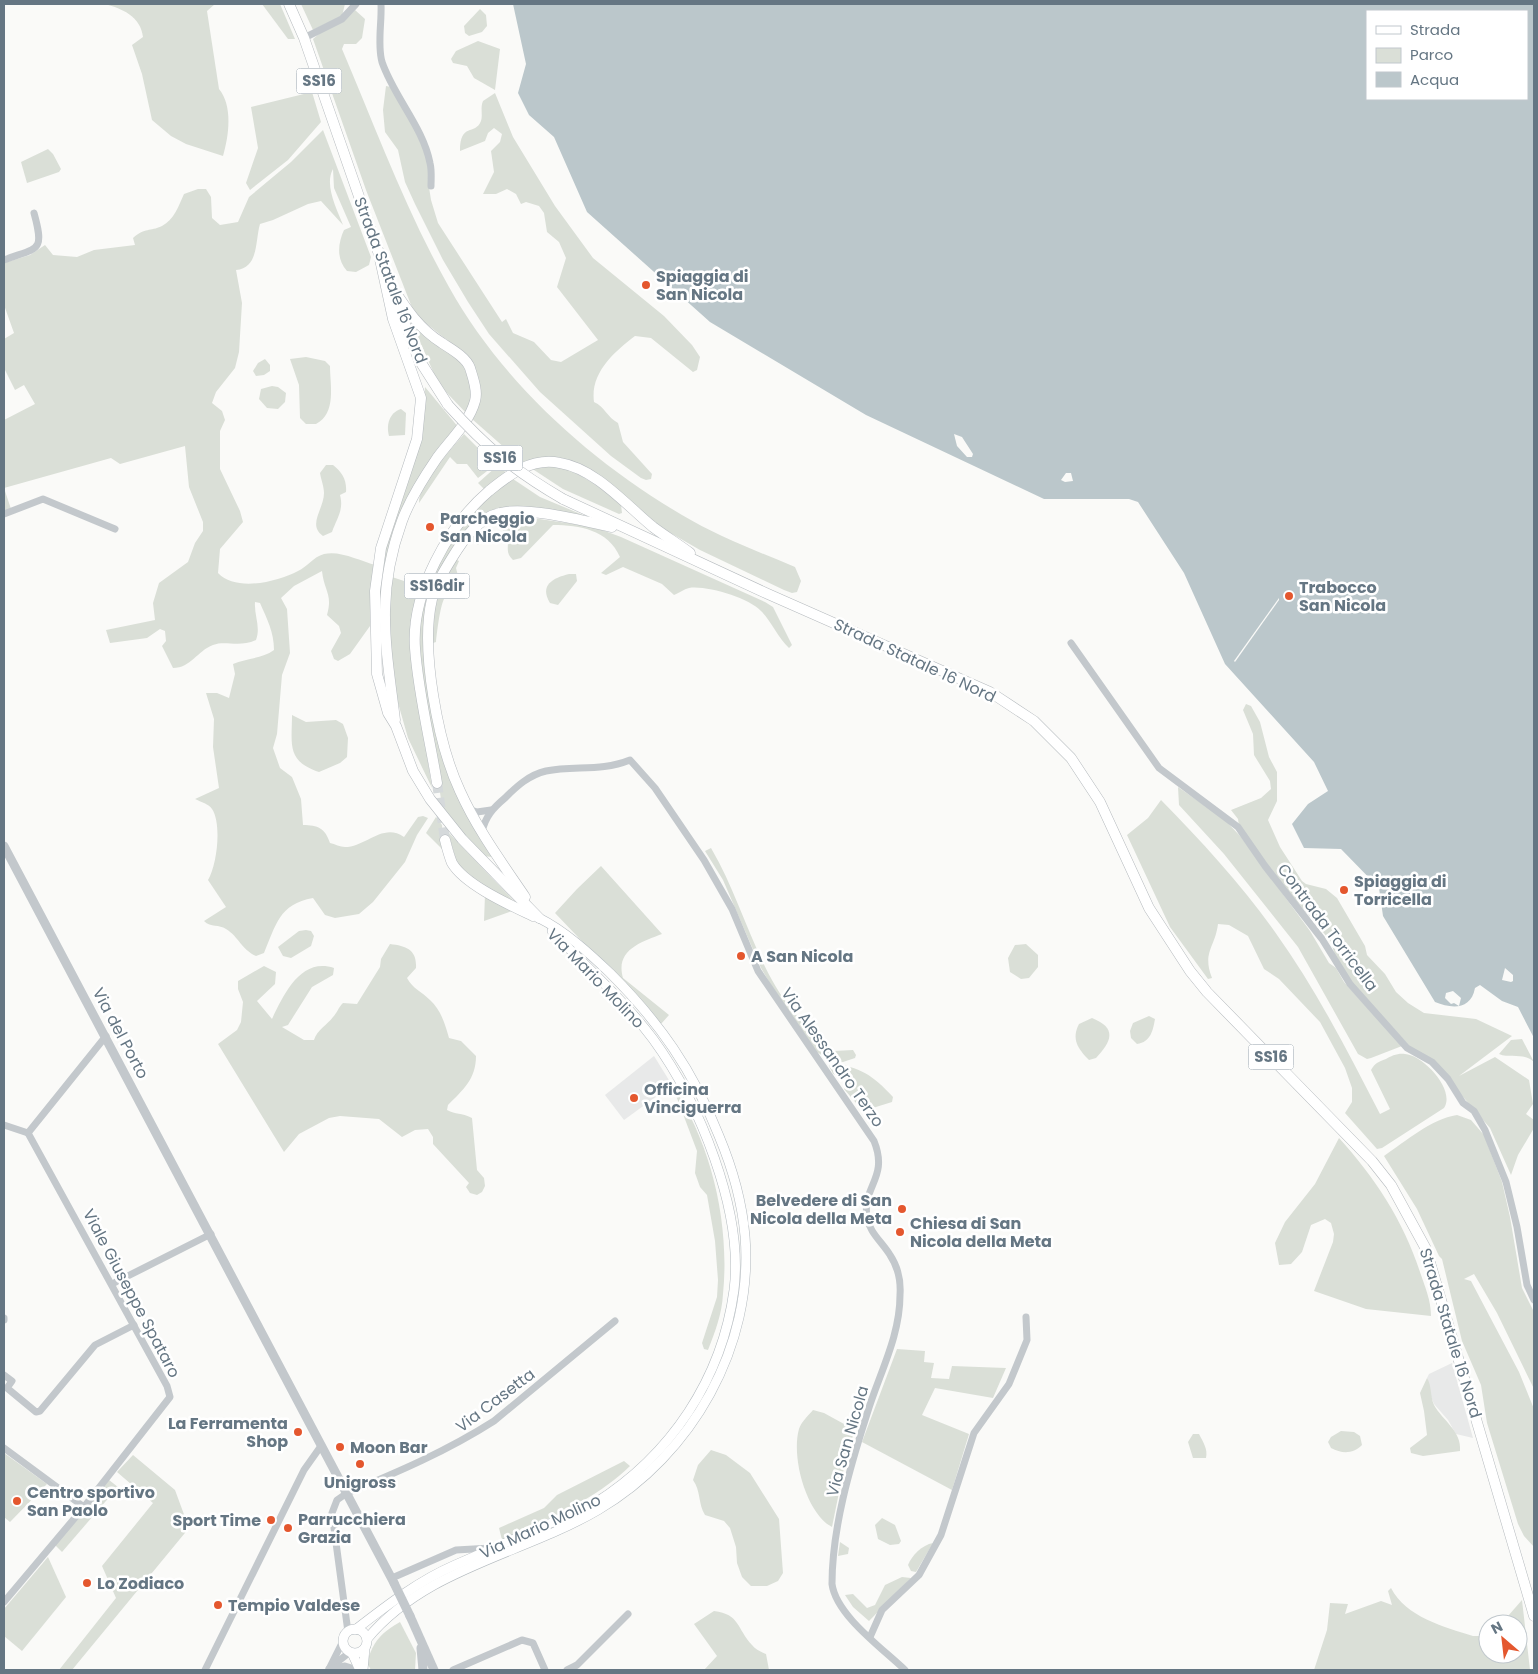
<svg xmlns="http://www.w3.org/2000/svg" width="1538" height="1674" font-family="Poppins,sans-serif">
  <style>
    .built { fill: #e8e9e9 }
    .green { fill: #dadfd7 }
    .water { fill: #bbc7cb; fill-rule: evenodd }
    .pier { fill: #fafaf8 }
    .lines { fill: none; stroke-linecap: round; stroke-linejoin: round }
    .primary-tunnel { stroke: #d5d9db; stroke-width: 10; stroke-dasharray: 10 5; stroke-linecap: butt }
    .secondary-casing { stroke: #b3babf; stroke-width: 10 }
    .primary-casing { stroke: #b5babe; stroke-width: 11 }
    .minor { stroke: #c3c8cc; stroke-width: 7 }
    .tertiary { stroke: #c3c8cc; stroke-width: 9 }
    .secondary { stroke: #fff; stroke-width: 9 }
    .primary { stroke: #fff; stroke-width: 10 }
    .primary-bridge-casing { stroke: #b5babe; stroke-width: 11; stroke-linecap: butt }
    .tertiary-bridge { stroke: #c3c8cc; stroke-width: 9 }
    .primary-bridge { stroke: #fff; stroke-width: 10 }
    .poi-dot { fill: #e4572e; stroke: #fff; stroke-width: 2 }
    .labels { text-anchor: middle; stroke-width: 5; stroke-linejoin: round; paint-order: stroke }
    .shield { fill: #fff; stroke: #939fa8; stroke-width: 1 }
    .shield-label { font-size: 15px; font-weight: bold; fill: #657683 }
    .poi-label { font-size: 16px; font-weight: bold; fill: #657683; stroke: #fff; text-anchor: start }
    .street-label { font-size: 16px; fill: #657683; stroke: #fff }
  </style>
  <rect width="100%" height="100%" fill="#fafaf8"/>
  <g class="built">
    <path d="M654,1056L672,1085L624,1120L605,1095Z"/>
    <path d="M1452,1363L1473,1438L1456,1434L1448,1420L1434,1404L1430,1394L1427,1378L1429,1374Z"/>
  </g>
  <g class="green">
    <path d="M104,4H215L207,11L219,89C233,106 229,136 223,156L186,144L171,136L152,120L142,74L132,45L143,37C141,17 122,8 104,4Z"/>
    <path d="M262,4H280L295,39H288Z"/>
    <path d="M301,4H345L342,16L313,30Z"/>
    <path d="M480,9L486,15L487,26L482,32L469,36L465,33L464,26Z"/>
    <path d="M355,10L365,19L362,38L356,44H344L342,49C376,129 406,211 449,287C502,382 589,460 682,515C717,536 757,551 795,567L801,581L797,592L792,593L784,590L700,550L648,520L574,463L524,465L472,419L478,404L457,348L423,321L413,310L366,190L313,39L320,33L342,22Z"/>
    <path d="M478,41L500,49L495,90L474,78L467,66L453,63L451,59L456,51Z"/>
    <path d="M386,86L391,87L407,113L430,163L428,181L431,200L438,223L502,322L506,319L513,333L534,342L551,360L561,362L598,340L557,287L566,258L559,242L547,232L544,213L539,206L526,202L521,204L516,194L507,189L496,194H483L494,172L491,151L500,142L502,134L494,128L488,133L485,141L460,151C460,122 475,136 481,121C483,115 480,108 483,101L495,93L513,137L555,206L593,258L664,316L692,345L700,357L697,370L693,372L651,338L635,336C614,352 590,373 594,402C605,407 607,417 618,423L623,442L652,474L651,479L646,480L641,478L611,456L540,392L489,334L468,302L443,260L415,204L405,182L398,150L385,132L383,110Z"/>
    <path d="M312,92L321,122L288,160L250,190L246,183L258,148L251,107Z"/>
    <path d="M323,130L371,257L369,265L356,272L347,271C336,259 338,243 344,230L351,227L334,188L333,169C324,185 337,209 343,225L321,201L308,204L273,220L260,224C255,241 259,268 236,270L242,303L239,352L235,368L216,392L212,403L222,411L225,420L220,431V469L240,511L243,522L220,549L218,573C236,592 277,582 298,571C307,567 313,557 324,554C340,550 360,561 376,565L370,600V626L350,654L338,661L334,659L331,651L341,633L339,626L327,615C333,594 324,591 322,571L294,586L281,598L287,609L290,653L282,675L277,734L273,748L280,768L292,777L301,799L303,825C318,825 325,828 330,843C335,844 340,847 345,847C366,847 383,822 404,837L418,817L423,816L428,818L417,835L405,862L373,902L359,914L335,918L325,915L313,898C279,904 276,925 264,953L256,956C241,949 239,937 226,929C219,924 211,928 204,921L226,907L208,880C217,865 222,824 212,809C209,804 201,802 195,799L219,788L213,747L214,719L206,693H217L229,698L235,674L233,664C246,658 262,659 274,650C274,632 267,619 260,603L255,602C254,616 261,627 256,640C238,648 226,640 213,645C197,651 191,668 173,668L162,646L166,641L165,631L160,629L147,638L110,643L106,630L155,620L153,603L159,583L188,562L195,543L203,531V522L189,487L185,446L120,464L111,458L4,488L11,509L4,512V420L35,404L24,385L15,390L4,368V339L14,333L4,305V263L30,255L45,245L53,255L77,257L94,250L135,245L133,238C146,227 149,232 162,226C174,220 179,205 184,194L198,189H206L211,197L212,218L220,225L238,222L249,197L291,162Z"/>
    <path d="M48,149L53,154L61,169L59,172L27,183L21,162Z"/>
    <path d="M410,319L462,361L474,386L468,415L446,392L435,376Z"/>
    <path d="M306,357L325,361L330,366C330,385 337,413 316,424H306L300,418L299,385L290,359Z"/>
    <path d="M265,359L270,365V371L264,375L256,376L253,371L258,363Z"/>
    <path d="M272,386L278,387L286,393L285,402L278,409L267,408L259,399L261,389Z"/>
    <path d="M425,387L459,428L413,495L381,597V667L377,604L387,541L421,440Z"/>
    <path d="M401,409L406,413L405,435L389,436C386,425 389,413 401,409Z"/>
    <path d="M464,434L495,465L478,478L467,464H457L450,457L419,503C418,485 452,448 464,434Z"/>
    <path d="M326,465H333C342,472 347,480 346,492L340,495C344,510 337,518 332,532L323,536C307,525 324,509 324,493C324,486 321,480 320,473Z"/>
    <path d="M497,466L507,473L484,489L478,483Z"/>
    <path d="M559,466C583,475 602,488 621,505L622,513L619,514L563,489L531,468Z"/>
    <path d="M513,479L540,497L583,515L517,509L461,536L441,567L427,609L438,727L492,857L483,856L445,812L441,799L420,663V616L430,578L458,532L488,497Z"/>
    <path d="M519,516L594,527L621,537L765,602L773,607L792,645L789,648C778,638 772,622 761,611C749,598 706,585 689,588C684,589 679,593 674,595L662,584L623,567L606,575L601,573L620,557C608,530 580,525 553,525L521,558L513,560C504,552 510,545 507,535L499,526L498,519Z"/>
    <path d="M478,529L483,530L486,535L484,540L478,545L470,540Z"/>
    <path d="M455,559L459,561L456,568L458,576L453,592C450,594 446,596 444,599C440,607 437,632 436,642L433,643C433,604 437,593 455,559Z"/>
    <path d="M569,574H576L577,581L558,605L550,603C539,585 553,578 569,574Z"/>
    <path d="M392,577L419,586L410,625V646L432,788L408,738L396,696L386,633Z"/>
    <path d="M1246,704L1251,706L1260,722L1269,757L1277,772V801L1268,820L1280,847L1302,881L1306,884L1326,889L1337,898L1365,946L1367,955L1385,974L1396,992L1408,1003L1424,1013L1476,1019L1512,1036L1459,1076L1495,1057L1529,1080L1533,1104L1526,1114L1534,1120V1128L1518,1155L1511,1175L1490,1128L1457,1090L1452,1080L1411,1048L1354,985L1336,959L1331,942L1319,927L1320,924L1318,926L1284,887L1239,826L1238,819L1231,810L1261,798L1271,789L1270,781L1254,755L1253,734L1243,710Z"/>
    <path d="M292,715L306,722L336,720L343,724L348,738L347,757L340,763L319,772C286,761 292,744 292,715Z"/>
    <path d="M1178,787L1224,819L1241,837L1310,931L1329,963L1336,968L1344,982L1402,1046L1371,1058L1367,1059L1358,1054L1298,947L1224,854L1179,805Z"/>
    <path d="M1161,800C1202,842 1242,885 1275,932C1316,989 1348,1052 1380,1114L1390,1109L1371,1070C1375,1063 1378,1062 1386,1059C1391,1056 1398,1053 1405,1054C1423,1055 1456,1090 1444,1108L1382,1148L1377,1149L1345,1113L1352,1102V1088L1345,1068L1320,1022L1279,979L1264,969L1248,936L1229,925L1218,924C1215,948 1202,952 1212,978L1208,979L1170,927L1127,835L1148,818Z"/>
    <path d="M436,817L442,825L443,850L426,833Z"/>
    <path d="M448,832L515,902L516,905L473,880L458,867Z"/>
    <path d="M711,848C737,892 750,943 776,987C789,1010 809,1027 824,1048L834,1051L853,1050L856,1055L855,1058L843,1062L829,1060L817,1052L781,1002L761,968L723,880L705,851Z"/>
    <path d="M601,866L662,934C641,942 615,950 623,978L669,1015L661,1024L555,913L577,889Z"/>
    <path d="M485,895L512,911L484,921Z"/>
    <path d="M306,930L311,931L314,936L311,946L291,958L283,956L278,947L299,931Z"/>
    <path d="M390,944C407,946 417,950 416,968L407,978C413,989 421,991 430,1000C441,1010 445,1024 449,1038L461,1041L476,1056C476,1079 463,1090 448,1105L447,1110C456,1115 461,1112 472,1118L477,1170L484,1178L485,1186L482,1192L477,1195L470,1193L466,1187L469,1183L433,1144V1137L428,1129L415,1130L402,1137L379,1119L340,1116L329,1118L299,1134L284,1152L218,1044L237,1030L241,1022L243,1002L238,989V981L264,966L276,972L275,984L257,1001L272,1019C284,994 301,957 334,968L333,975L312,987L288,1025L282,1027L304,1040H314C317,1030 327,1025 333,1017C337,1013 338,1008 343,1003L357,1004L380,967L381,959Z"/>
    <path d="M1026,944L1038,955V967L1029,978L1021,979L1010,972L1008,958L1015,945Z"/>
    <path d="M1149,1016L1155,1019C1153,1030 1151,1042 1137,1044L1131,1038L1130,1031L1133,1023Z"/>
    <path d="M1092,1018C1117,1028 1112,1041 1096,1058L1089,1060C1078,1049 1071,1039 1079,1024Z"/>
    <path d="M1522,1039L1534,1062C1523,1052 1511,1059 1499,1054L1511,1040Z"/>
    <path d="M831,1063C860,1067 873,1075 893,1097L892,1102L863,1111L844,1089L850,1080L833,1074L829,1066Z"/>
    <path d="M672,1085C712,1144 730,1224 723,1294C722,1314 715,1332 708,1350L704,1349L702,1343L717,1297L718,1280L715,1241L707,1195L700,1187L695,1173L697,1151Z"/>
    <path d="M1457,1115L1471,1120L1484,1135L1502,1182L1510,1217L1522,1288L1534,1312V1389L1497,1313L1474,1274L1464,1279L1471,1281L1519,1372L1534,1409V1547L1524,1536L1518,1524L1487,1423L1481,1385L1462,1341L1442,1259L1439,1256L1417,1209L1384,1156C1406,1141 1431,1119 1457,1115Z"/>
    <path d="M1339,1138C1375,1178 1403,1220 1420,1272C1425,1287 1431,1300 1431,1316L1366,1309L1314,1291L1333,1242L1334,1234L1331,1223L1325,1219L1311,1225L1302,1252L1291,1264L1279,1265L1275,1243L1285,1222L1315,1184Z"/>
    <path d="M897,1349L925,1351L924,1362L934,1363L931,1378L949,1379L952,1366L1006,1368L993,1398L935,1388L922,1415L969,1434L952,1490L862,1442Z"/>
    <path d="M1427,1378C1432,1386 1430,1396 1434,1405C1442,1420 1462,1431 1460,1451L1423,1456L1411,1453L1410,1448L1427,1435L1424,1411L1420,1393Z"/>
    <path d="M813,1410L824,1413L855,1430L847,1453L832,1527C806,1513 791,1457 799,1429C801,1422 809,1415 813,1410Z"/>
    <path d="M1341,1431L1354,1432L1360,1436L1362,1445C1353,1454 1342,1454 1331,1448L1328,1442L1331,1437Z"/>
    <path d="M1193,1434H1199C1203,1442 1208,1449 1206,1458H1193L1188,1442Z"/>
    <path d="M711,1450L726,1455L750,1473L779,1519L783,1573L778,1581L767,1586H751L742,1577L737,1563L736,1547L730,1528L724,1521L705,1515C698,1504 701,1491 693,1480L698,1465Z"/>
    <path d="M4,1453L47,1484L10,1522L4,1517Z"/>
    <path d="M133,1455L175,1490L189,1528L72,1670H59L116,1598L102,1566L153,1503L117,1472Z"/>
    <path d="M624,1461L630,1466C594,1501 547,1519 502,1540L499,1528L544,1508L557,1495Z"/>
    <path d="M109,1480L118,1487L62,1552L55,1545Z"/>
    <path d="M882,1518L895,1525L901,1541L899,1544L890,1545L878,1539L875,1525Z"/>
    <path d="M840,1542L849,1548L848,1554L838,1556Z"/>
    <path d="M933,1543L916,1572L911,1571L908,1565C912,1555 922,1545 933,1543Z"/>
    <path d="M48,1557L66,1597L22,1651L4,1636V1609Z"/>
    <path d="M902,1577L911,1578L869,1621L853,1607L845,1595L853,1594L867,1608L875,1605L885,1585Z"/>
    <path d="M1391,1588C1406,1617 1444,1627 1473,1636H1480L1488,1633V1654H1518V1624H1501L1522,1600L1530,1670H1314L1327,1630L1330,1603L1348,1604L1345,1614L1381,1601L1392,1605L1388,1591Z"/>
    <path d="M714,1611C740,1614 737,1629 752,1645C755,1649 761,1652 766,1654L769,1670H704L717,1656L694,1624Z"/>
    <path d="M400,1622L416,1653L415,1670H371L367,1663C373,1641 381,1633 400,1622Z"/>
  </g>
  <path class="water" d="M513,4H1534V1038L1518,1007L1502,1001L1480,985L1475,988C1471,1010 1452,1009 1435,1002L1383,916L1379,888L1341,849L1304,848L1292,824L1308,804L1328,791L1314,762L1225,664L1184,573L1138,502L1129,499H1044L866,415L710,322L587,212L554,137L529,115L518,93L526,64ZM1367,11H1527V99H1367ZM954,434L962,437L973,454L972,457H967L957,446ZM1066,473H1071L1073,481L1065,482L1061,480ZM1505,968L1513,975V981L1511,982L1502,980ZM1453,991L1461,998L1459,1006L1454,1003L1451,1004L1445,998L1446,993Z"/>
  <path class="pier" d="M1279,598V600L1235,662L1234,661Z"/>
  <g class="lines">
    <path class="primary-tunnel" d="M437,783L445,840"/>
    <g class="secondary-casing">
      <g id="secondary">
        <circle cx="355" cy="1641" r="12"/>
        <path d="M355,1630C386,1606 418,1581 455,1565C487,1551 519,1537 551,1523C566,1516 582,1511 595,1503C671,1455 722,1379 734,1290C744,1211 699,1102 653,1039C623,999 586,967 552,931"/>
        <path d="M367,1639C426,1568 521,1555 598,1510C692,1455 754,1346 745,1236C742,1202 732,1167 719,1136C693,1070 659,1022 610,973C589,953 565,931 539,918"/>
        <path d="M352,1653L360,1670"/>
        <path d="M363,1670L365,1648"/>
      </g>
    </g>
    <g class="primary-casing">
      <g id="primary">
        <path d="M289,4L304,38L380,257"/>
        <path d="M378,250L393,319L421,398L417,439L381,548L375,591L377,674L388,713L396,726L413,771L430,799L462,839L539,918"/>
        <path d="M390,284C405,307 418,328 442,343C451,349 466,357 470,368C473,378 478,391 475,401C469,423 450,440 437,458C424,477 410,499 402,521C375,595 386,646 395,720"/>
        <path d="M396,301L418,358L448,405"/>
        <path d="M563,499L768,594L990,692L1034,721L1071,758L1100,802L1149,908L1190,971L1207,992L1372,1161L1391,1185L1426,1249L1534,1616"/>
        <path d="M437,783C430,740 418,692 415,648C411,593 448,526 489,491C510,474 532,457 560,463C596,469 626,505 653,527C665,536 678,544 690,553"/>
        <path d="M445,840C447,848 449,856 452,863C465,885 510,905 533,916"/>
        <path d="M525,897C502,863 477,829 460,791C438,744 420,649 432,599C436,584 444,571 452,558C463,540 478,518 500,513C527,506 584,521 612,527"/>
      </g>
    </g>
    <g class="minor">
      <path d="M381,4C382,22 377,45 382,62C394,97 423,127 430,163C432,171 431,179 431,186"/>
      <path d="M304,38L342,19L356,4"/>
      <path d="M4,260C38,247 45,253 34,213"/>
      <path d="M4,514L43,499L115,529"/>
      <path d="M1071,643L1159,768L1238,827L1265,866L1322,939L1350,984L1407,1048L1432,1062L1448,1079L1463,1103L1474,1111L1485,1130L1506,1182L1517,1227L1527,1285L1534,1300"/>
      <path d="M468,809L477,812L491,810"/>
      <path d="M482,832C485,817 493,808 505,798C517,786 529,775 546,771C575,765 600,772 630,760L655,788L704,860L732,909L758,971L874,1141C889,1178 862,1186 867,1217C869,1232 882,1242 890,1255C898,1267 901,1280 900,1295C900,1337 879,1374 867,1414C850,1467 832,1528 832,1584C836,1615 882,1648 905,1670"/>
      <path d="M4,1125L28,1133"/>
      <path d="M112,1284L211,1234"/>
      <path d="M4,1318V1320"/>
      <path d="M4,1375L12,1381L7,1388L36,1412L40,1411L95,1345L134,1325"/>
      <path d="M4,1448L84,1507"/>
      <path d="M392,1578L456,1550L491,1548"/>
      <path d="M4,1602L84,1507L170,1397L167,1386L28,1133L106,1036"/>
      <path d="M348,1632L332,1513L337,1500L347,1493C398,1472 447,1451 494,1421L615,1321"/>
      <path d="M870,1637L882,1610L919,1575L941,1535L974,1433L1009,1384L1027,1340L1026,1317"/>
      <path d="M331,1667L350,1652"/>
      <path d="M329,1669L343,1641"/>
      <path d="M329,1669L345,1666L358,1670"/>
      <path d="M205,1670L304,1470L321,1446"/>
      <path d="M453,1670L522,1640L533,1643L545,1670"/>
      <path d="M567,1670L577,1665L628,1614"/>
    </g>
    <g class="tertiary">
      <path d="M4,846L394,1583"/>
      <path d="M410,1616L434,1670"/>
      <path d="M421,1648L423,1670"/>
    </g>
    <use href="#secondary" class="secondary"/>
    <use href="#primary" class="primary"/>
    <g class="primary-bridge-casing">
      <path id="primary-bridge" d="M448,405C486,447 513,470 563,499"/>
    </g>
    <path class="tertiary-bridge" d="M394,1583L410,1616"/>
    <use href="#primary-bridge" class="primary-bridge"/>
  </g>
  <g class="poi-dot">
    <circle cx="646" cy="285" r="5"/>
    <circle cx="430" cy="527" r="5"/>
    <circle cx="1289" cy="596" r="5"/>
    <circle cx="1344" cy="890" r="5"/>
    <circle cx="741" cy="956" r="5"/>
    <circle cx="634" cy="1098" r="5"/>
    <circle cx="902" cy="1209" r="5"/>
    <circle cx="900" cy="1232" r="5"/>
    <circle cx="298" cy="1432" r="5"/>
    <circle cx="340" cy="1447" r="5"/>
    <circle cx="360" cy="1464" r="5"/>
    <circle cx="17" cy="1501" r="5"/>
    <circle cx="271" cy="1520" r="5"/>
    <circle cx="288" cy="1528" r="5"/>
    <circle cx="87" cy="1583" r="5"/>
    <circle cx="218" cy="1605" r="5"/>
  </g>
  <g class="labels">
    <g class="shield">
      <rect x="296.5" y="68.5" width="45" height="25" rx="4"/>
      <rect x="477.5" y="445.5" width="45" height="25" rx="4"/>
      <rect x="404.5" y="573.5" width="65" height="25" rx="4"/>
      <rect x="1248.5" y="1044.5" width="45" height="25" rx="4"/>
    </g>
    <g class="shield-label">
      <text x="319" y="86">SS16</text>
      <text x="500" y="463">SS16</text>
      <text x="437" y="591">SS16dir</text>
      <text x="1271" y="1062">SS16</text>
    </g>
    <g class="poi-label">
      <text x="656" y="282">Spiaggia di<tspan x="656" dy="18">San Nicola</tspan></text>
      <text x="440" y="524">Parcheggio<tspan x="440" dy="18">San Nicola</tspan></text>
      <text x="1299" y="593">Trabocco<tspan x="1299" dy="18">San Nicola</tspan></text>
      <text x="1354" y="887">Spiaggia di<tspan x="1354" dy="18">Torricella</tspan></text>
      <text x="751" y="962">A San Nicola</text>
      <text x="644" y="1095">Officina<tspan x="644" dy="18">Vinciguerra</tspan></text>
      <text x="892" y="1206" text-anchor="end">Belvedere di San<tspan x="892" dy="18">Nicola della Meta</tspan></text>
      <text x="910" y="1229">Chiesa di San<tspan x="910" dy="18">Nicola della Meta</tspan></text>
      <text x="288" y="1429" text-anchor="end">La Ferramenta<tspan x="288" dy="18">Shop</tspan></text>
      <text x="350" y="1453">Moon Bar</text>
      <text x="360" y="1488" text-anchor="middle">Unigross</text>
      <text x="27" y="1498">Centro sportivo<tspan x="27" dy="18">San Paolo</tspan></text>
      <text x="298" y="1525">Parrucchiera<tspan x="298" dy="18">Grazia</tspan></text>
      <text x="261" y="1526" text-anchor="end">Sport Time</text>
      <text x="97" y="1589">Lo Zodiaco</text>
      <text x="228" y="1611">Tempio Valdese</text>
    </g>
    <g class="street-label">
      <text transform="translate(391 280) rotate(69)" y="6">Strada Statale 16 Nord</text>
      <text transform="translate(915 660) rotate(25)" y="6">Strada Statale 16 Nord</text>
      <text transform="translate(1328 927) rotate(53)" y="6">Contrada Torricella</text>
      <text transform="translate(596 978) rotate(46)" y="6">Via Mario Molino</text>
      <text transform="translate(121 1033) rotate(62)" y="6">Via del Porto</text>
      <text transform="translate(833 1057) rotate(55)" y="6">Via Alessandro Terzo</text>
      <text transform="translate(132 1293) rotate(62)" y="6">Viale Giuseppe Spataro</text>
      <text transform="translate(1451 1333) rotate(73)" y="6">Strada Statale 16 Nord</text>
      <text transform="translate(495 1400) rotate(-37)" y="6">Via Casetta</text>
      <text transform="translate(847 1441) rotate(-74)" y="6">Via San Nicola</text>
      <text transform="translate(540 1526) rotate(-25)" y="6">Via Mario Molino</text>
    </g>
  </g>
  <rect width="1538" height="1674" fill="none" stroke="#657683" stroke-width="10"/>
  <rect x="1366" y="10" width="162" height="90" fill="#ffffff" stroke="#c1c8cd"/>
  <rect x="1376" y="26" width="25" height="8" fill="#ffffff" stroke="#c1c8cd"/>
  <text x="1410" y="35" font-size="15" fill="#657683">Strada</text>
  <rect x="1376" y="48" width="25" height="15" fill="#dadfd7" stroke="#c1c8cd"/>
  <text x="1410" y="60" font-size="15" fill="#657683">Parco</text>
  <rect x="1376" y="72" width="25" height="15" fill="#bbc7cb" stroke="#c1c8cd"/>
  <text x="1410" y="85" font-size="15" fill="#657683">Acqua</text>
  <g transform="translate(1503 1639) rotate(332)"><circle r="24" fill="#ffffff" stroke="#c1c8cd"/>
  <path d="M0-4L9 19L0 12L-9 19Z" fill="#e4572e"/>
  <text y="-8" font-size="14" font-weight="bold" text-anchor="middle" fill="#657683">N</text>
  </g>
</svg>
